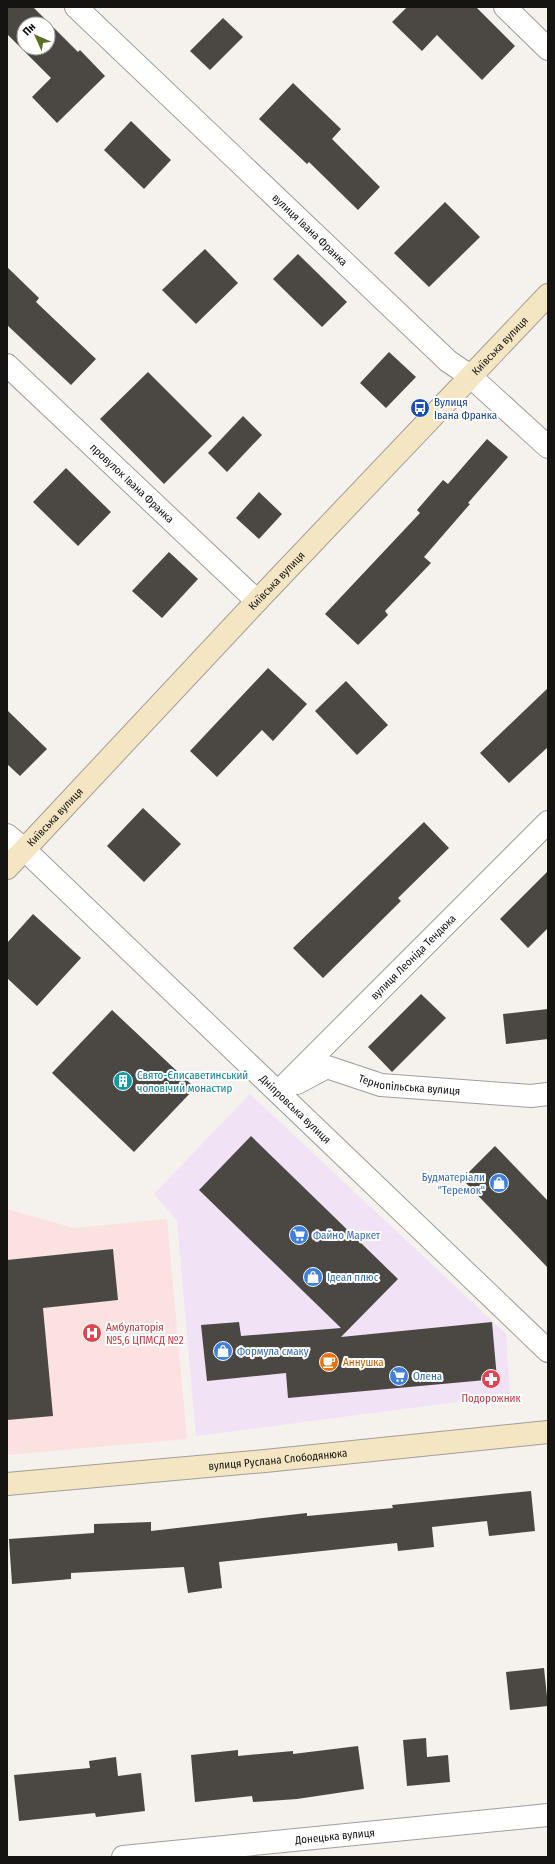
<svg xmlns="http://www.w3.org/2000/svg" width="555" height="1864" font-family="'Fira Sans Condensed',sans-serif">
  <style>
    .commercial { fill: #f1e2f5 }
    .medical { fill: #fce1e1 }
    .building { fill: #4b4844; fill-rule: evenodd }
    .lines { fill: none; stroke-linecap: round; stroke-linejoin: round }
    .street-casing { stroke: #a29e99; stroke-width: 24 }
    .secondary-casing { stroke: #a29e99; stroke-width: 24 }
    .street { stroke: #fff; stroke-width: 22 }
    .secondary { stroke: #f4e6c2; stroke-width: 22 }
    .labels { text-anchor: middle; stroke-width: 4; stroke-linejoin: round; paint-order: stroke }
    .street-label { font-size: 11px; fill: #151412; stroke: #fff }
    .transit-label { font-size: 11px; fill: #164399; stroke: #fff; text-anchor: start }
    .culture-label { font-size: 11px; fill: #0d838f; stroke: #fff; text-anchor: start }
    .shop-label { font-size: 11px; fill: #366cbe; stroke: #fff; text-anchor: start }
    .health-label { font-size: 11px; fill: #be3a42; stroke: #fff; text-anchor: start }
    .food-label { font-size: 11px; fill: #c56008; stroke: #fff; text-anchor: start }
  </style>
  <rect width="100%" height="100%" fill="#f5f1ec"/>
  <path class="commercial" d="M250,1094L506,1334L510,1395L196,1436L177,1221L154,1194Z"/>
  <path class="medical" d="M7,1209L74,1228L167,1219L187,1439L7,1455Z"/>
  <g class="building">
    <path d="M7,7H33L78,52L80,50L105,76L57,123L32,97L51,78L7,34ZM24,24H48V48H24Z"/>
    <path d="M407,7H476L515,46L482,80L437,35L422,51L392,22Z"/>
    <path d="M223,18L243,37L210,70L190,51Z"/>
    <path d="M293,83L341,129L332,139L380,187L358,210L309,162L307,164L259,119Z"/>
    <path d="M131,121L171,160L144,189L104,150Z"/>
    <path d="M445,202L480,237L429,287L394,253Z"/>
    <path d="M205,249L238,283L196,324L162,290Z"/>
    <path d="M298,254L347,302L322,327L273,279Z"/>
    <path d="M7,267L39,298L36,302L96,359L71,385L7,325Z"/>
    <path d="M389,352L416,377L386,408L360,383Z"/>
    <path d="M148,372L212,436L164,484L100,419Z"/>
    <path d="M243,416L262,435L227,472L208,453Z"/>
    <path d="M487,439L508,457L468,503L470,504L424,557L431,563L385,611L388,615L358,645L325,614L420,513L417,510L443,480L448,484Z"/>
    <path d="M66,468L111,512L78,546L33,502Z"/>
    <path d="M259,492L282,514L259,539L236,518Z"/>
    <path d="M169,552L198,579L162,618L132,591Z"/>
    <path d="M268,668L307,704L273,741L262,730L217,777L190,751Z"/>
    <path d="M346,681L388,725L357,755L315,711Z"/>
    <path d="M548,688V747L509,783L480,753Z"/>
    <path d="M7,710L47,749L20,776L7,764Z"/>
    <path d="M143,808L181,844L144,882L107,846Z"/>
    <path d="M424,822L449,848L398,898L401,901L323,978L293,948Z"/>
    <path d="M548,871V928L528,948L500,919Z"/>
    <path d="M33,914L81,958L37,1006L7,978V943Z"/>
    <path d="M421,994L446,1018L392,1072L368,1047Z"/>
    <path d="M548,1009V1039L506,1044L503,1014Z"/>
    <path d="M112,1010L195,1088L134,1152L52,1073Z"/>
    <path d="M251,1136L398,1279L341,1337L492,1322L497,1379L288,1398L286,1373L207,1381L201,1325L239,1322L241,1336L341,1328L199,1190Z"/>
    <path d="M495,1146L548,1201V1268L462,1179Z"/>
    <path d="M113,1249L118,1300L43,1308L53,1416L7,1420V1260Z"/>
    <path d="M531,1491L535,1531L489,1536L487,1521L432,1527L434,1547L398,1551L397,1543L219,1562L222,1588L188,1593L184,1567L71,1573V1579L12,1584L9,1539L94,1533V1524L151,1522V1531L307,1513V1516L393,1508L392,1505Z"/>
    <path d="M544,1668L548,1706L510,1710L506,1672Z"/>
    <path d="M426,1738L427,1757L448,1755L450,1782L407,1786L403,1740Z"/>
    <path d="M358,1746L364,1789L297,1799L253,1802L252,1796L195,1802L191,1755L238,1750V1756L293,1751V1754Z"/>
    <path d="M116,1757L118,1776L141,1773L145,1811L96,1817L95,1813L19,1821L14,1775L90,1768L89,1761Z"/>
  </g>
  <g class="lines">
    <g class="street-casing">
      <g id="street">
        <path id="s1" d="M76,7L448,361L470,376L548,447"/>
        <path d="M505,7L548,49"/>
        <path id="s2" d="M7,365L257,601"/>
        <path id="s3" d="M7,835L25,850L548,1351"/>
        <path id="s4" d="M297,1083L327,1067L381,1085L531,1096L548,1094"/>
        <path id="s5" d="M278,1092L548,822"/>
        <path id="s6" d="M123,1857L548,1815"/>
      </g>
    </g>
    <g class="secondary-casing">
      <g id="secondary">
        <path id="s7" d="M7,868L257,601L548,295"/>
        <path id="s8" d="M7,1484L265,1461L548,1432"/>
      </g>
    </g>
    <use href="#street" class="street"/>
    <use href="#secondary" class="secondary"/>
  </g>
  <defs>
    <g id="bus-disc" transform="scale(1)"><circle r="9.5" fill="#1a4fb4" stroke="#fff"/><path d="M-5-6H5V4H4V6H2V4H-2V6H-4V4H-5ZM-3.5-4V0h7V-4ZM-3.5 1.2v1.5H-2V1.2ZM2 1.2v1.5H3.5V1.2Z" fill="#fff"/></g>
    <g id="building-disc" transform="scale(1)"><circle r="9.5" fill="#0f9aa8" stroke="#fff"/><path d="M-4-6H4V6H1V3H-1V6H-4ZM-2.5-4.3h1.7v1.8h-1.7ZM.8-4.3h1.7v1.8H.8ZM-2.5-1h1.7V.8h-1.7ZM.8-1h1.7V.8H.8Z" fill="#fff"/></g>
    <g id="shop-disc" transform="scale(1)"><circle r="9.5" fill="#3f7fe0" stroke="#fff"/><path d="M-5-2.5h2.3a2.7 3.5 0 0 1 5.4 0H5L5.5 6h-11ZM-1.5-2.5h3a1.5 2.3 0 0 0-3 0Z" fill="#fff"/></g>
    <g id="supermarket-disc" transform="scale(1)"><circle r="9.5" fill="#3f7fe0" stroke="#fff"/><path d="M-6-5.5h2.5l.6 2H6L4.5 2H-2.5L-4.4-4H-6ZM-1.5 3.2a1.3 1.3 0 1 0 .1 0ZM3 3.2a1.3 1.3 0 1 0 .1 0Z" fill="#fff"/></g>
    <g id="hospital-disc" transform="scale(1)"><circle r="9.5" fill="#e0444e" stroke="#fff"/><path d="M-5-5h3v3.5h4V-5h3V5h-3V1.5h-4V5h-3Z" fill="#fff"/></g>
    <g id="cafe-disc" transform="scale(1)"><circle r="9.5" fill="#e8710a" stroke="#fff"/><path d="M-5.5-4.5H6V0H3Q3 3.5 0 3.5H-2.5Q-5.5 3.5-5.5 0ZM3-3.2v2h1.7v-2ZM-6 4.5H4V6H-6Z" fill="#fff"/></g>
    <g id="pharmacy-disc" transform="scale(1)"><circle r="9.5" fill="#e0444e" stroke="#fff"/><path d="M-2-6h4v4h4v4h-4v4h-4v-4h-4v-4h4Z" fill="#fff"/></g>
  </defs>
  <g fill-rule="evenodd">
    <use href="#bus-disc" x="420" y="408"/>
    <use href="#building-disc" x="123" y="1081"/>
    <use href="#shop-disc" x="499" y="1183"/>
    <use href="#supermarket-disc" x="299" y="1235"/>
    <use href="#shop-disc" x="313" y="1277"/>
    <use href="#hospital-disc" x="92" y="1333"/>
    <use href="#shop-disc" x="223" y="1351"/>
    <use href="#cafe-disc" x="329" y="1362"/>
    <use href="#supermarket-disc" x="399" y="1376"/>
    <use href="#pharmacy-disc" x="491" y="1379"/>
  </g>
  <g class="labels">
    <g class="street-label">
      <text dy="4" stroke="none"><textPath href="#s1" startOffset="323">вулиця Івана Франка</textPath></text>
      <text dy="4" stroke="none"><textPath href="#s7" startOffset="718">Київська вулиця</textPath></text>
      <text dy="4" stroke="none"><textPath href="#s2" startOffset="172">провулок Івана Франка</textPath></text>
      <text dy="4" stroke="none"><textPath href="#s7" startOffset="394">Київська вулиця</textPath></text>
      <text dy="4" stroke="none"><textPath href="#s7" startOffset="70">Київська вулиця</textPath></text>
      <text dy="4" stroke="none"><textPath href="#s5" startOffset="191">вулиця Леоніда Тендюка</textPath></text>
      <text dy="4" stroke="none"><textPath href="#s4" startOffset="119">Тернопільська вулиця</textPath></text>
      <text dy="4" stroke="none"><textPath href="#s3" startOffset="398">Дніпровська вулиця</textPath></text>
      <text dy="4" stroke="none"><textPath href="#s8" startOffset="272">вулиця Руслана Слободянюка</textPath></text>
      <text dy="4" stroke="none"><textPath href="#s6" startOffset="213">Донецька вулиця</textPath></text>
    </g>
    <g class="transit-label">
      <text x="434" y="406">Вулиця<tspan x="434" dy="13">Івана Франка</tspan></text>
    </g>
    <g class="culture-label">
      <text x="137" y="1079">Свято-Єлисаветинський<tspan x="137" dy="13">чоловічий монастир</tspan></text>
    </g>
    <g class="shop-label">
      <text x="485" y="1181" text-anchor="end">Будматеріали<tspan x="485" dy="13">"Теремок"</tspan></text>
      <text x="313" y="1239">Файно Маркет</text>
      <text x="327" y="1281">Ідеал плюс</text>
      <text x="237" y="1355">Формула смаку</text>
      <text x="413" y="1380">Олена</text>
    </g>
    <g class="health-label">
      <text x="106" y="1331">Амбулаторія<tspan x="106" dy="13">№5,6 ЦПМСД №2</tspan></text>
      <text x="491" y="1402" text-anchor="middle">Подорожник</text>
    </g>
    <g class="food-label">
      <text x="343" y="1366">Аннушка</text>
    </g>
  </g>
  <rect width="555" height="1864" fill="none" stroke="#151412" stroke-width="16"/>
  <g transform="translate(36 36) rotate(315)"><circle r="19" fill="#ffffff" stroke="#a1a1a0"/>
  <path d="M0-3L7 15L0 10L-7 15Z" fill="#5a7123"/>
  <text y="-6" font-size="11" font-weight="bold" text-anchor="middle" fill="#151412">Пн</text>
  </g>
</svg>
